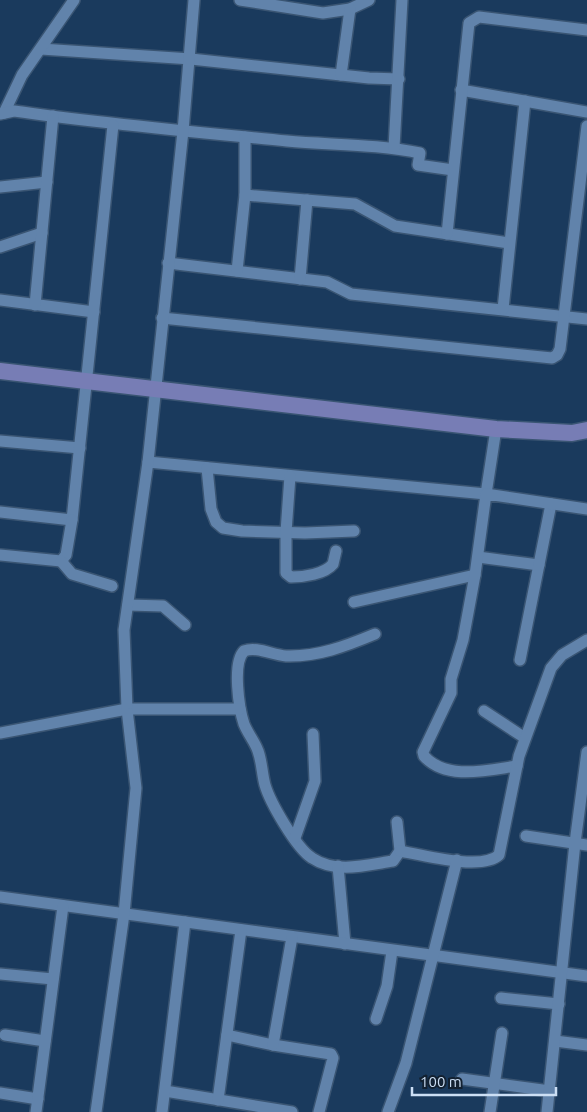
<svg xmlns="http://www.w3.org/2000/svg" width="587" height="1112" font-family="Ubuntu,sans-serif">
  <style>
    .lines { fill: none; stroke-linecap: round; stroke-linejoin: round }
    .street-casing { stroke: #3a5573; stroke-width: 14 }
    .secondary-casing { stroke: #3a5573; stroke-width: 19 }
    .street { stroke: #6183ab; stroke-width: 11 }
    .secondary { stroke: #777db5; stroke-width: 16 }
  </style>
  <rect width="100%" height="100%" fill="#1a3a5d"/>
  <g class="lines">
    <g class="street-casing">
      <g id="street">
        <path d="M240,0L323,13L350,9L369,0"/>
        <path d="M41,49L191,59L369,78L399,79"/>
        <path d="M341,75L350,9"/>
        <path d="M461,90L587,112"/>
        <path d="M4,113L22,75L74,0"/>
        <path d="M0,114L14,111C105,124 196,132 287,141C331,145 377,144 420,153L418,165L453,170"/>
        <path d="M394,148L402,0"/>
        <path d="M0,187L47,182"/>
        <path d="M245,195L355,204L395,226L509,243"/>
        <path d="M447,234L469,23L479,17L587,30"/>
        <path d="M0,247L42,233"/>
        <path d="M168,263L327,282L351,294L587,319"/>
        <path d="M237,271L245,195V137"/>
        <path d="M300,279L307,200"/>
        <path d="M0,300L94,312"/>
        <path d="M35,305L53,116"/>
        <path d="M503,309L525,101"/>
        <path d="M162,318L552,358L557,355L560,349L587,126"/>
        <path d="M0,441L80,448"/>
        <path d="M148,462L486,494L496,429"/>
        <path d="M207,468L211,509L216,522L223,528L242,531L305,533L354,531"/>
        <path d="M290,476L286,532V573L291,577C304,577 325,574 333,564L336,551"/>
        <path d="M0,512L72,520L113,125"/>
        <path d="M0,555L61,561L66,555L72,520"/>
        <path d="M478,557L539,565"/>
        <path d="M61,561L72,574L112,586"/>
        <path d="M354,602L475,575"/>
        <path d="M128,605L163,606L185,625"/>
        <path d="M375,634C346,646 318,657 286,656C272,655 257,646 244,651C232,663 239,709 244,724C248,734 255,742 258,751C262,762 262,774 265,785C270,802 296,848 312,858C336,874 367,865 393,861L400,851L397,822"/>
        <path d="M520,660L551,504"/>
        <path d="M484,711L525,738"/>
        <path d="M0,733L127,709H240"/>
        <path d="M517,766C488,770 446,781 424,756L423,752L451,693V679L463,640L475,575L486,494L587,509"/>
        <path d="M526,836L587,845"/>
        <path d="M295,838L315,781L313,734"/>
        <path d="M400,851C422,855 482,871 499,855L519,756L551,668L562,655L587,640"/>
        <path d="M338,866L345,944"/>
        <path d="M0,897L587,976"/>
        <path d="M0,974L53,979"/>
        <path d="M501,998L559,1004"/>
        <path d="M376,1019L387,986L392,951"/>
        <path d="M5,1035L45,1041"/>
        <path d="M227,1035L273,1045L331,1054L333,1058L319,1112"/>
        <path d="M555,1041L587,1045"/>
        <path d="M273,1045L292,937"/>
        <path d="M462,1079L550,1091"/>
        <path d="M165,1091L292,1112"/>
        <path d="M0,1093L38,1099"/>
        <path d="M218,1100L241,930"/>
        <path d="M36,1112L63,906"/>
        <path d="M96,1112L124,914L136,788L127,709L124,630L148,462L183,131L194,0"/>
        <path d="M162,1112L185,922"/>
        <path d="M388,1112L406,1063L457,860"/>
        <path d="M490,1112L502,1033"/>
        <path d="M547,1112L575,843L587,752"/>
      </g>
    </g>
    <g class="secondary-casing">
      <path id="secondary" d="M0,371L496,429L572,433L587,430"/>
    </g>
    <use href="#street" class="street"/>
    <use href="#secondary" class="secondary"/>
  </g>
  <path d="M412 1087v8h144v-8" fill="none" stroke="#ccdff5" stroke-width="2.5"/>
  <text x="420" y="1087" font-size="15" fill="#ccdff5" stroke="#132131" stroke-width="4" paint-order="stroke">100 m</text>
</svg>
